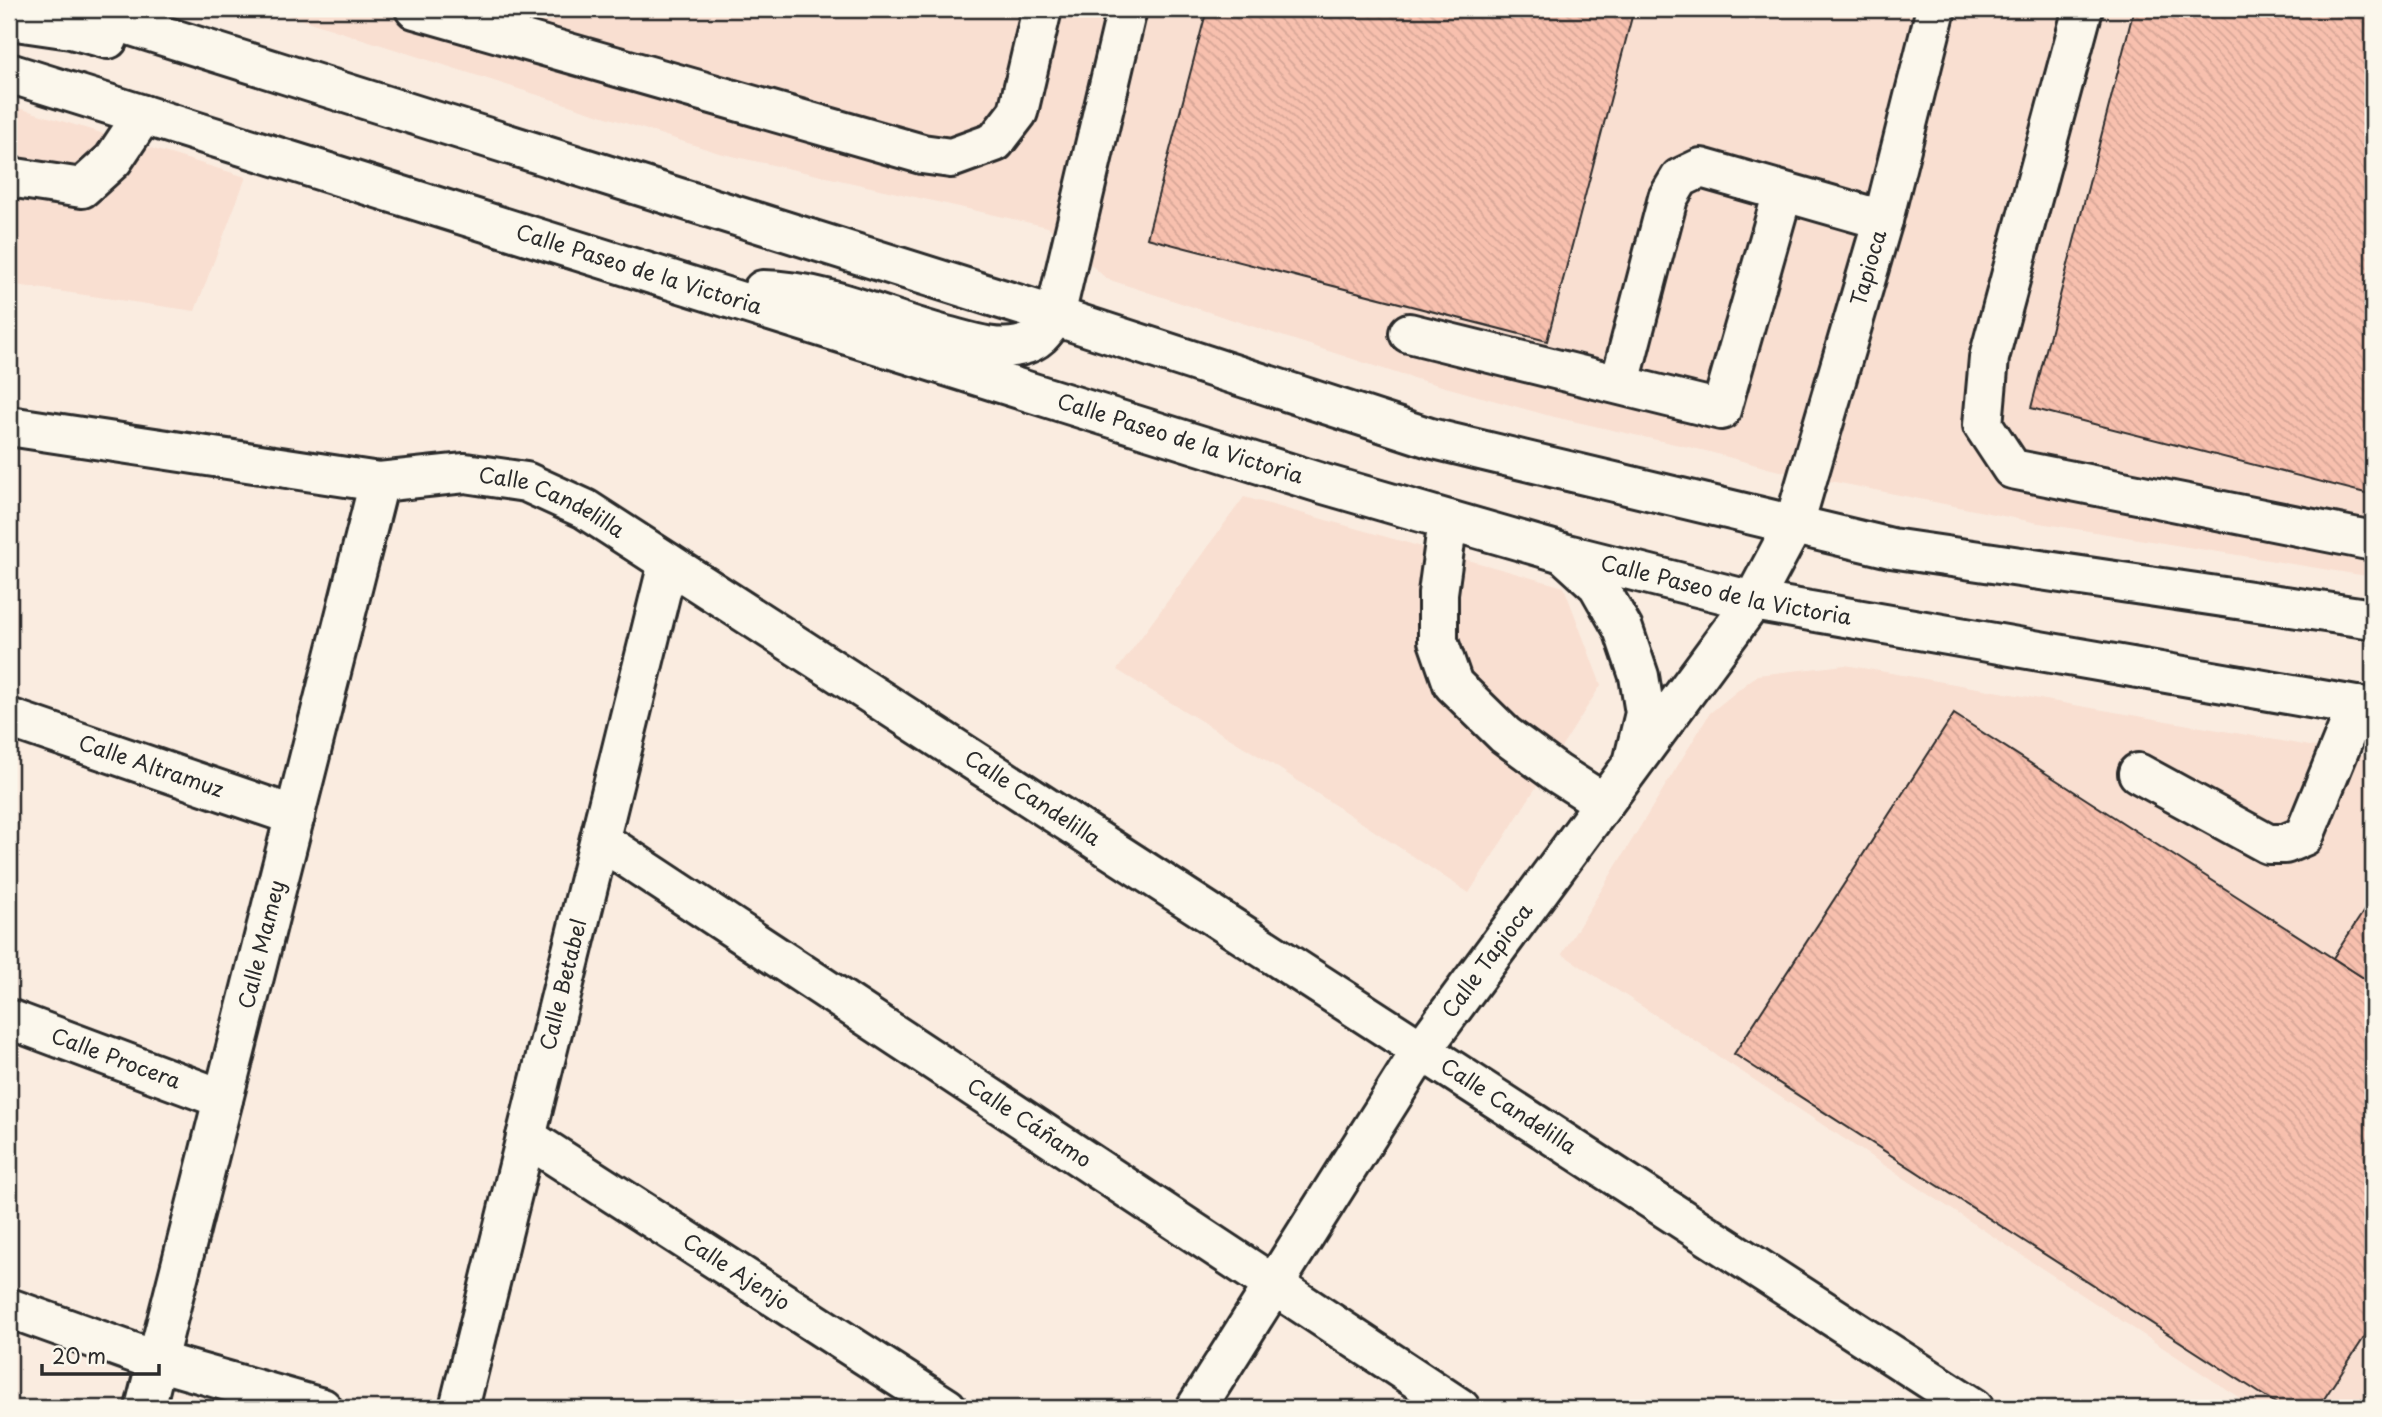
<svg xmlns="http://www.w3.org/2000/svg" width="2382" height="1417" font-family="'Playpen Sans',sans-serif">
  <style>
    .built { fill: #f9dfd1 }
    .building { fill: url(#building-back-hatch); stroke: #2b2b2b; stroke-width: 2 }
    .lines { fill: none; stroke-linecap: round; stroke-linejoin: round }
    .minor-casing { stroke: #2b2b2b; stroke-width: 44 }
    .major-casing { stroke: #2b2b2b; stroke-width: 44 }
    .minor { stroke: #fbf7ec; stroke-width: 38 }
    .major { stroke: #fbf7ec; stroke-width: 38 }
    .labels { text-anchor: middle; stroke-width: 5; stroke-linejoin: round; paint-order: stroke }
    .street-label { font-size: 21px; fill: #2b2b2b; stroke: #fbf7ec }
  </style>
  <defs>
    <pattern id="building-back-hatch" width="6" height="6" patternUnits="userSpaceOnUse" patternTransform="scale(1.75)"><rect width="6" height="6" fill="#f8c0ae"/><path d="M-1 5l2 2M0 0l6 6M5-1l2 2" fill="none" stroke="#d5a596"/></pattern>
  </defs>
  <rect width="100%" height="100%" fill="#faece0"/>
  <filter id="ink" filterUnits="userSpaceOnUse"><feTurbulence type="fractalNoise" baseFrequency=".0143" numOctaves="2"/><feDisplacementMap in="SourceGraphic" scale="14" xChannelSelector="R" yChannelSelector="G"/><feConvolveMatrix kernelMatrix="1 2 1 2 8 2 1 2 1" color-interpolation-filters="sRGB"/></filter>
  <g filter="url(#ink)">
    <g class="built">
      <path d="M269,9H2373V577L2033,522L1771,469L1706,451L1550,416L1402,375L1107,279L1048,227L719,153Z"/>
      <path d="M9,105L246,177L195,311L9,284Z"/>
      <path d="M1244,497L1564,587L1601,685L1469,893L1272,764L1117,670Z"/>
      <path d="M1845,665L2373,757V1408H2255L1562,954L1710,713L1757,675Z"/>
    </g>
    <g class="building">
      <path d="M1207,9H1634L1547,341L1147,238Z"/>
      <path d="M2134,9H2373V495L2031,408Z"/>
      <path d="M1954,714L2373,984V1324L2318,1408H2283L1734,1054Z"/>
      <path d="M2373,897V984L2333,958Z"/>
    </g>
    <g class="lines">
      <g class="minor-casing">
        <g id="minor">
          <path d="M415,9L922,154L951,158L995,142L1018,112L1042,9"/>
          <path d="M2083,9L1989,358L1983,425L2012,469L2373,541"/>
          <path d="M9,177L82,188L113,160L143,115"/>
          <path d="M1055,316L1127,9"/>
          <path d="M1409,333L1721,410L1783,192"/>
          <path d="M1620,383L1668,198L1680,178L1701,168L1883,220"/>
          <path id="s1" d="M9,426L379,482L465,473L526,482L585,509L1974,1408"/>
          <path d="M1448,520L1438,593V641L1453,684L1505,735L1557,773L1604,803"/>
          <path id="s2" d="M9,718L295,816"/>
          <path d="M2138,773L2268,844H2285L2304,836L2357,706"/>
          <path id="s3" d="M600,840L1460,1408"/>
          <path id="s4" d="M9,1019L223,1099"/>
          <path id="s5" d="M526,1137L947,1408"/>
          <path d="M9,1308L157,1361L322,1408"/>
          <path id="s6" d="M145,1408L379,482"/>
          <path id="s7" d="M459,1408L668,563"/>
          <path id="s8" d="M1196,1408L1421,1051L1753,601L1794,524L1883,220L1936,9"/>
        </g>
      </g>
      <g class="major-casing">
        <g id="major">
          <path d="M78,9L1055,316L1430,438L1891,548L2373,619"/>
          <path d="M9,20L71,29L108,39"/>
          <path id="s9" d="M9,73L1324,484L1563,553L1753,601L2373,709"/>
          <path d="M763,290C828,291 888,321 950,337C972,343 997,351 1019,346C1038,342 1045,332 1055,316"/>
          <path d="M1564,554L1598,585L1623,629L1639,676L1645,713L1634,759"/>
        </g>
      </g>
      <use href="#minor" class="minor"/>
      <use href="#major" class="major"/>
    </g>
  </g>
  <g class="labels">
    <g class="street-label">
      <text dy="7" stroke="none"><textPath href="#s8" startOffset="1335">Tapioca</textPath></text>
      <text dy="7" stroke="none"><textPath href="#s9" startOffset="660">Calle Paseo de la Victoria</textPath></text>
      <text dy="7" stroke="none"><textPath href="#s9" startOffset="1227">Calle Paseo de la Victoria</textPath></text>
      <text dy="7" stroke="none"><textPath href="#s1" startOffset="553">Calle Candelilla</textPath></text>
      <text dy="7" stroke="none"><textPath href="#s9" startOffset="1794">Calle Paseo de la Victoria</textPath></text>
      <text dy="7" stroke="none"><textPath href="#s2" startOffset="150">Calle Altramuz</textPath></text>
      <text dy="7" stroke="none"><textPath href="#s1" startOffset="1120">Calle Candelilla</textPath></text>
      <text dy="7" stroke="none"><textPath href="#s6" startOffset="478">Calle Mamey</textPath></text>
      <text dy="7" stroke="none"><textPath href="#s8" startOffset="534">Calle Tapioca</textPath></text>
      <text dy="7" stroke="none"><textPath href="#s7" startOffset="436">Calle Betabel</textPath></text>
      <text dy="7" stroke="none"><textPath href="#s4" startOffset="114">Calle Procera</textPath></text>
      <text dy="7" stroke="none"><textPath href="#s1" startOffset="1687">Calle Candelilla</textPath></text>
      <text dy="7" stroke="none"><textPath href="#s3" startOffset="514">Calle Cáñamo</textPath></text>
      <text dy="7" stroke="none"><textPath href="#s5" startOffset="250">Calle Ajenjo</textPath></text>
    </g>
  </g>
  <rect width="2382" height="1417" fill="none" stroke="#fbf7ec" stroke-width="35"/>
  <rect x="18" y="18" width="2347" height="1382" fill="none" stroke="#2b2b2b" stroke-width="2.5" filter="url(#ink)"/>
  <path d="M42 1364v10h117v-10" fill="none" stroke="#2b2b2b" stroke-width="3.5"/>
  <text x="52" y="1364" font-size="21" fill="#2b2b2b" stroke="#fbf7ec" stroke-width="5" paint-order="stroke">20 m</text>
</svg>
